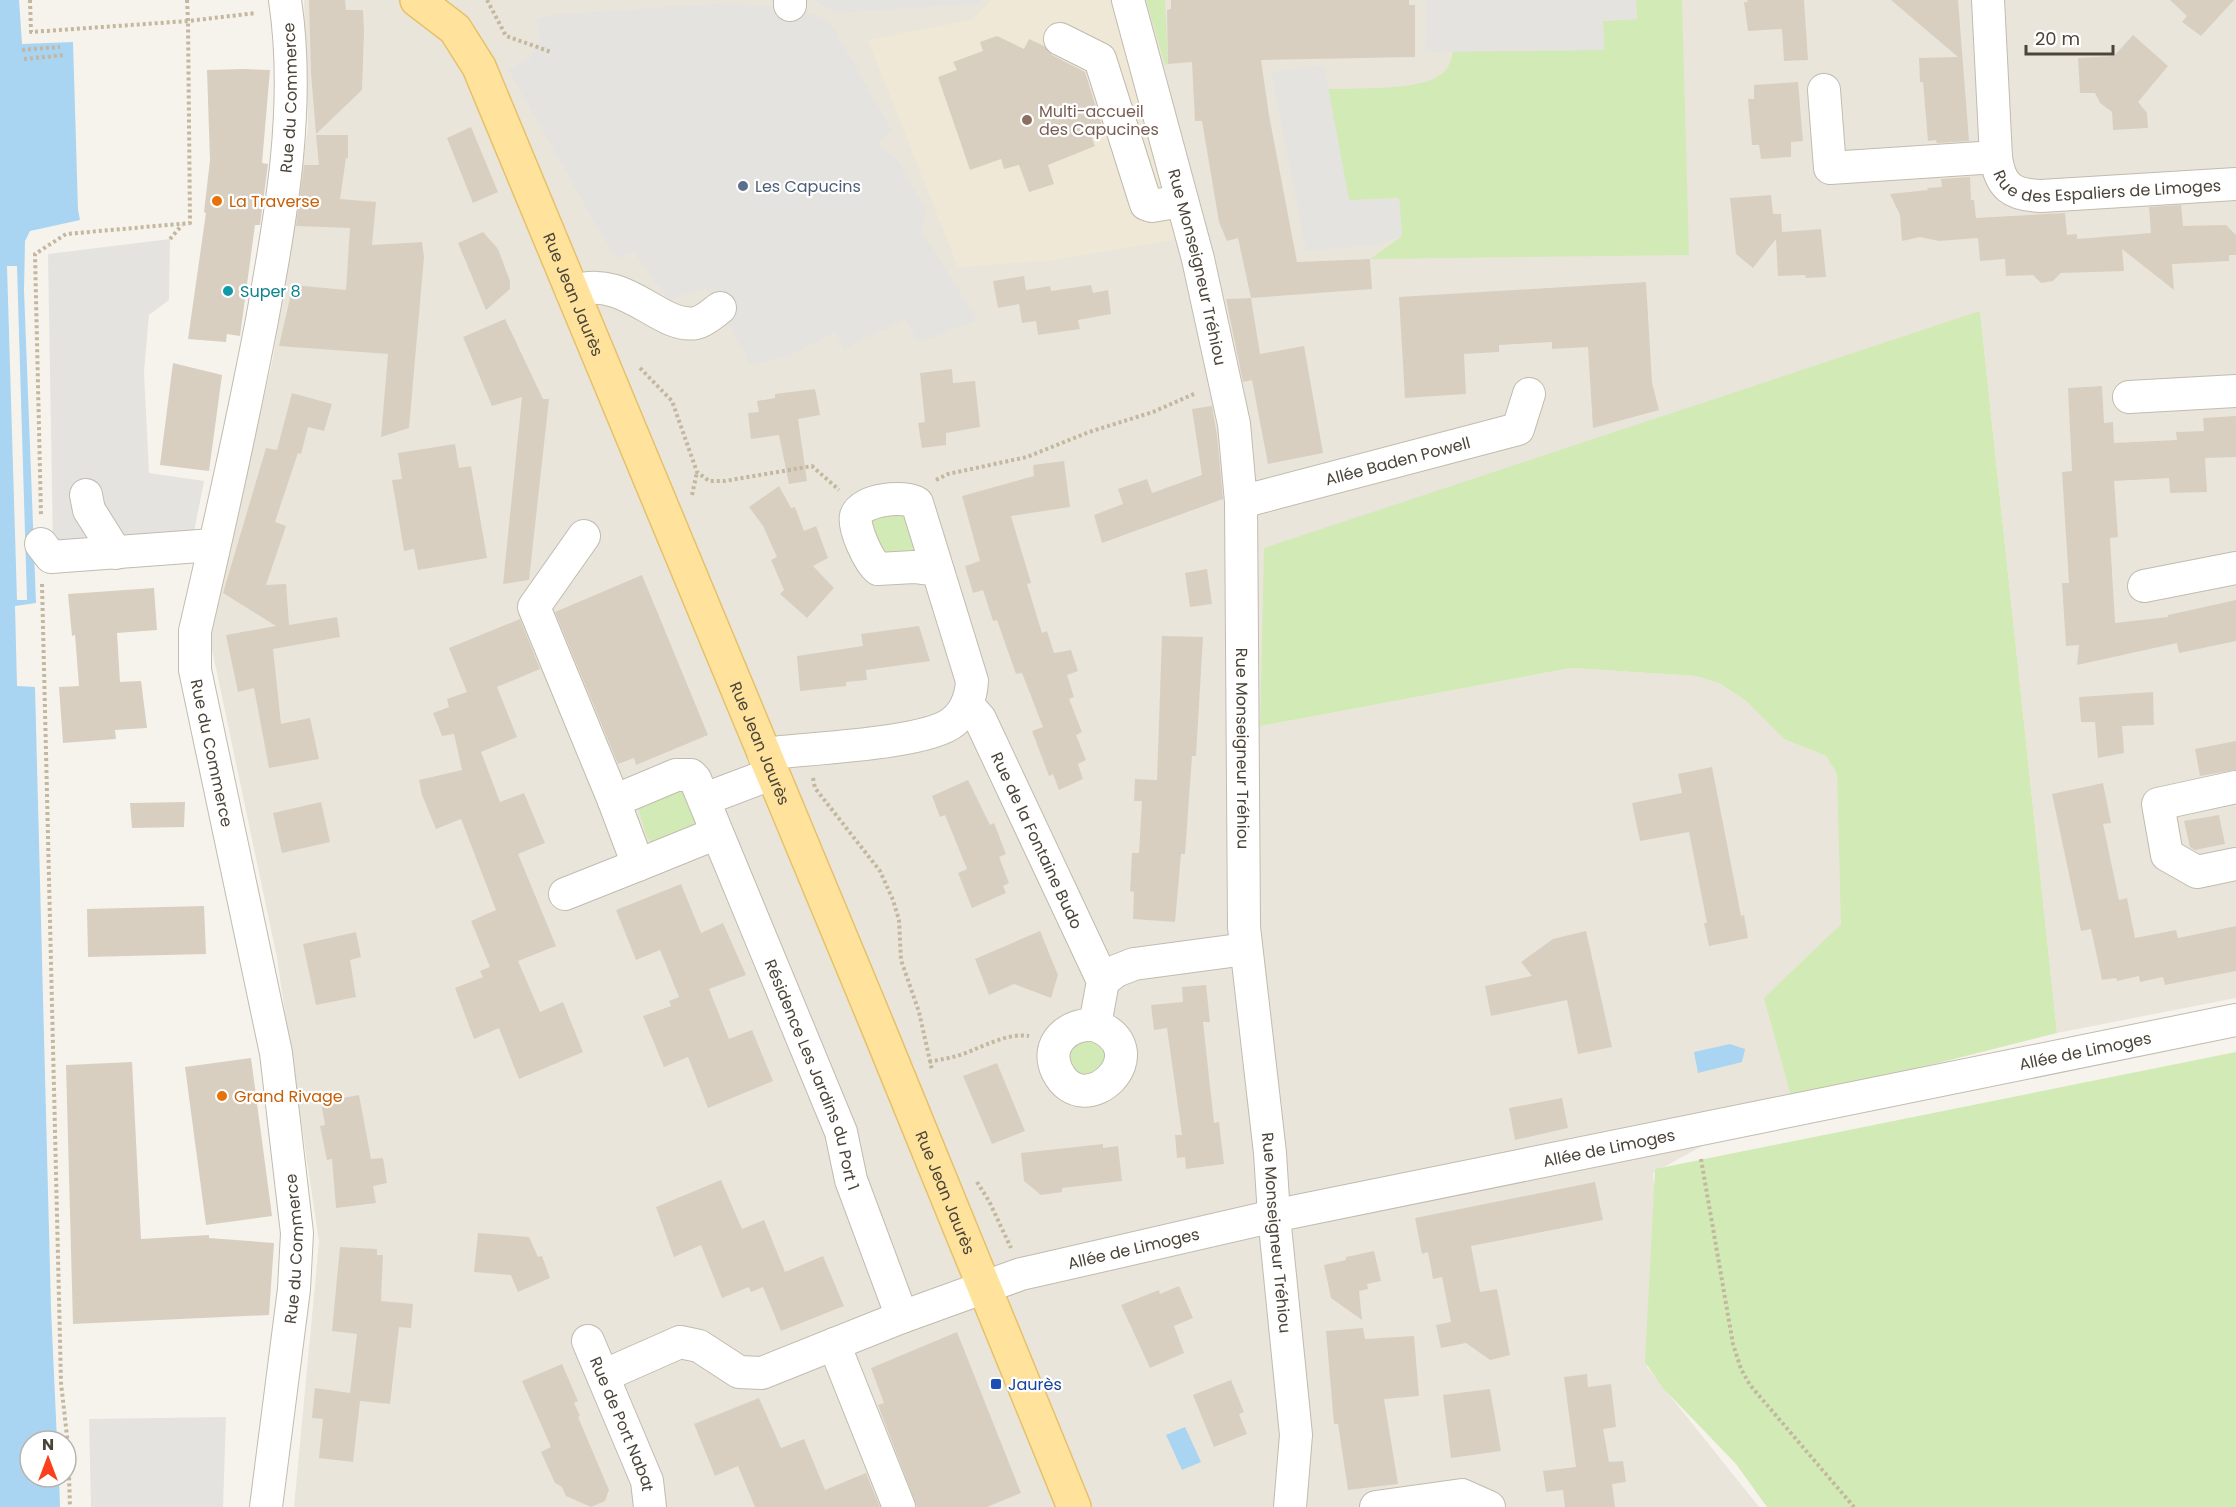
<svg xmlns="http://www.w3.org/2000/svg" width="2236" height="1507" font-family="Poppins,sans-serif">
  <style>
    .residential { fill: #eae5da }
    .education { fill: #efe8d6 }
    .green { fill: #d2eab5 }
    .parking { fill: #e5e3e0 }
    .water { fill: #a9d4f2 }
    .pier { fill: #f6f3ec }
    .building { fill: #d8cfc1 }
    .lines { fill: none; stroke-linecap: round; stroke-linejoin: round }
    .minor-casing { stroke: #c2bbae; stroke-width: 34 }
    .major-casing { stroke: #e6c16a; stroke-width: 36 }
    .path { stroke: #c4b79f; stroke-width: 4; stroke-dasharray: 3 3; stroke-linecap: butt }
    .minor { stroke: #fff; stroke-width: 32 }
    .major { stroke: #ffe39c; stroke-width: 33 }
    .education-dot { fill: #8d6e63; stroke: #fff; stroke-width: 2 }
    .service-dot { fill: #5c6f8a; stroke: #fff; stroke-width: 2 }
    .food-dot { fill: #e8710a; stroke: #fff; stroke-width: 2 }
    .culture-dot { fill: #0f9aa8; stroke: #fff; stroke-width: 2 }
    .transit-dot { fill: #1a4fb4; stroke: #fff; stroke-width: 2 }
    .labels { text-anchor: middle; stroke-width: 4.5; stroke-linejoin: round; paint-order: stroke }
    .street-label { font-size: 16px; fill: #4b4439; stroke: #fff }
    .education-label { font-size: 16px; fill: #785e54; stroke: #fff; text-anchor: start }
    .service-label { font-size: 16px; fill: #4e5e75; stroke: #fff; text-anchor: start }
    .food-label { font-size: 16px; fill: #c56008; stroke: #fff; text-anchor: start }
    .culture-label { font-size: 16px; fill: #0d838f; stroke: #fff; text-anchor: start }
    .transit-label { font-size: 16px; fill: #164399; stroke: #fff; text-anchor: start }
  </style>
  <rect width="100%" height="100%" fill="#f6f3ec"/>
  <path class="residential" d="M304,0H2236V998L2057,1033L1980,311L1260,726L1571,668L1696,676L1719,683L1746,701L1784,739L1826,756L1837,774L1841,869V924L1765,998L1792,1100L1722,1135L1653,1173L1657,1225L1647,1367L1759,1507H294L319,1242L277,958L209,635L273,358L308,127Z"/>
  <path class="education" d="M991,0H1110L1182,201L1178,239L1054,260L958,267L868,40L972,20Z"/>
  <g class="green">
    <path d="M1146,0H1165L1168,64L1165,65Z"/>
    <path d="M1636,0H1682L1689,255L1370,259L1402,236L1399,198L1349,201L1327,89C1355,88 1419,91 1440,75C1449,69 1451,61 1453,51L1604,50L1603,21L1637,19Z"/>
    <path d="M1980,311L2057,1033L1792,1100L1764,998L1841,924L1837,774L1826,756L1784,739L1746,701L1719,683L1696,676L1571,668L1260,726L1264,548Z"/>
    <path d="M907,511L921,543L914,555H883L871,525L874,519Z"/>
    <path d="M682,784L702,828L656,846L647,838L638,808Z"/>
    <path d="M1083,1034L1109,1047L1103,1075L1074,1076L1067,1049Z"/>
    <path d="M2236,1052V1507H1767L1736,1464L1662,1387L1645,1362L1655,1169Z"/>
  </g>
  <g class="parking">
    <path d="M814,0H983L978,4L837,13Z"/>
    <path d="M1426,0H1636L1637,19L1603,21L1604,50L1425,52Z"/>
    <path d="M729,3L773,7L790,5L830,21L892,131L877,144L898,160L927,212L921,230L978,320L919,343L905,319L844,349L835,332L789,356L751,366L715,299L706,288L669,300L633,252L615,259L508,69L530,58L540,39L536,20L549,15Z"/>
    <path d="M1324,65L1349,200L1399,198L1402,236L1378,245L1306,251L1271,72Z"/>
    <path d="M170,239L169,300L149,315L144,372L149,473L204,481L194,532L158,533L53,549L48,254Z"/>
    <path d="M226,1417L223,1507H91L89,1419Z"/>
  </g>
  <g class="water">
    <path d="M0,0H19L22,44L73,42L78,210L80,220L30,231L25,241L24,290L36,603L15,606L17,686L35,687L51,1309L57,1441H30V1477H59L60,1507H0Z"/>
    <path d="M1730,1044L1745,1049L1742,1062L1698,1073L1694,1052Z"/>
    <path d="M1185,1427L1201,1462L1182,1470L1166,1435Z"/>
  </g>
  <path class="pier" d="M7,266H17L27,600H17Z"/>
  <g class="building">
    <path d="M309,0H345L346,10H363L364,32L362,90L316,134L311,73Z"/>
    <path d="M1171,0H1409V5H1415V57L1261,60L1269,115L1297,262L1370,259L1372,289L1251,298L1238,238L1227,241L1219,222L1202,121H1195L1192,62L1168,64L1167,10L1171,9Z"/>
    <path d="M1747,0H1804L1808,60L1784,61L1782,29L1748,31L1744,2H1748Z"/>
    <path d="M1891,0H1958L1969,141L1937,143L1936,140L1928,141L1923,82H1920L1919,58L1958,57Z"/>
    <path d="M2170,0H2234L2201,36L2182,22L2187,16Z"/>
    <path d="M2133,35L2168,66L2138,102L2147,113L2148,128L2113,130L2112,112L2100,103L2095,93H2080L2078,58L2114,56Z"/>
    <path d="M997,36L1024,49L1029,39L1044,46L1052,55L1085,72L1104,132L1091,136L1095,146L1048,165L1054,184L1029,192L1019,165L1004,169L1001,159L970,170L938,77L957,70L953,62L983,51L980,42Z"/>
    <path d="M243,69L270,70L262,163L268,164L260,225H255L240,336L227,334L226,342L188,339L206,213L204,212L210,160L207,70Z"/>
    <path d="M1798,82L1803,141L1791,142V157L1761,159L1759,145H1752L1748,99H1754V85Z"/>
    <path d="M471,127L498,192L473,203L447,138Z"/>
    <path d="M316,135H348V158H346L340,199L376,202L372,245L422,242L424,257L409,428L381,437L388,354L279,346L293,285L346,290L350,228L296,226L304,165H319Z"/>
    <path d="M1970,177L1971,200H1974L1976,218L2065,213L2067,235L2077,234V239L2151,233L2149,207L2181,205L2183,226L2226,225L2236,235V255H2229V261L2172,264L2174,290L2122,249L2124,271L2061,273L2053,281L2041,283L2033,275L2006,276L2005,259L1980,261L1978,238L1939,241L1920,237L1902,241L1900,215L1890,194L1928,190L1927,188L1942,187L1941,179Z"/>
    <path d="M1771,195L1773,214H1781L1782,232L1821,229L1826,277L1806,278L1805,275L1778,276L1776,239L1753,268L1736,254L1730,198Z"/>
    <path d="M483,232L498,249L510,281V289L486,310L458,243Z"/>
    <path d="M1024,276L1026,290L1050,286L1051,291L1091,285L1093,293L1108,290L1111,314L1078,320L1080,329L1038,335L1036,321L1022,323L1019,304L998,308L993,281Z"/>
    <path d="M1646,282L1652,383L1659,410L1593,428L1588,347L1552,349V342L1499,345V352L1464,354L1466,394L1405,398L1399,297Z"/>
    <path d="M1251,298L1260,354L1304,346L1323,453L1268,464L1252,380L1243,382L1226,299Z"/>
    <path d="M505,319L543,399H549L529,580L503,584L522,397L492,406L463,337Z"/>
    <path d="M173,363L222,375L209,471L160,465Z"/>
    <path d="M952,369L953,383L975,381L980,427L946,433V445L922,448L918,423L925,422L920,373Z"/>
    <path d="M2102,386L2104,423L2113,422L2114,443L2177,440L2176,432L2204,431L2203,418L2236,416V457L2205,458L2207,492L2170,493L2169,478L2114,481L2118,537L2110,538L2115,623L2168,617V615L2236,600V641L2179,653L2177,643L2077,665L2079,645L2066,646L2062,583H2069L2062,472L2072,471L2068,388Z"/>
    <path d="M815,389L820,415L798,419L807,481L789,484L779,435L751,439L748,413L759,412L757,401L775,398V394Z"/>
    <path d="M292,393L332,404L324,431L308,427L301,454L298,453L275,522L286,526L266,585L286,584L289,625L337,617L340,637L273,649L281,724L310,718L319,759L269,768L254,688L238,692L226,635L276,626L223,593L266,448L277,450Z"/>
    <path d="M1212,406L1217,435L1223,499L1102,543L1094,515L1123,504L1118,489L1147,479L1152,493L1202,475L1192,409Z"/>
    <path d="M455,444L459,468L471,466L487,558L418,570L414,549L404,551L392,480L402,479L398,453Z"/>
    <path d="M1064,461L1070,507L1011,516L1031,583L1027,584L1042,633L1047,631L1054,653L1071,650L1078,671L1067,675L1074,697L1069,699L1082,732L1076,735L1086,760L1078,764L1083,779L1059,790L1053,774L1049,776L1032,731L1043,727L1022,673L1016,674L997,620L993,621L983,590L973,593L965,566L980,561L962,496L1034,476L1033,465Z"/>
    <path d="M779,486L791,508L795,507L804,531L816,526L828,558L813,566L834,588L807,618L780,594L784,590L771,560L777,557L763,526L749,507Z"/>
    <path d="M1207,569L1212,604L1190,607L1185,573Z"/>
    <path d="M642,575L708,735L636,765L634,758L618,764L555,612Z"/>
    <path d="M154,588L157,630L117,633L120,682L141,681L147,728L115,730L116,739L63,743L59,687L79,686L75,635L72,636L68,594Z"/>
    <path d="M520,619L540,669L497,687L517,737L481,752L500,802L524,793L545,843L518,854L556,946L518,961L540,1012L563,1002L583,1052L519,1079L499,1028L474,1039L455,988L483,977L480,971L490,967L471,921L496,910L461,819L436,829L422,795L419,780L462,770L454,734L442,736L433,713L449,707L447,699L467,692L449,648Z"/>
    <path d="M919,626L930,661L866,670L867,680L846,682V686L800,691L797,656L863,646L861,634Z"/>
    <path d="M1162,636L1203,637L1196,756H1192L1185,854H1181L1175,922L1133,919L1134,892L1130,891L1132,853H1139L1142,801H1134L1135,779L1157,780Z"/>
    <path d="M2153,692L2154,725L2122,726L2124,753L2098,758L2095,722H2081L2079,697Z"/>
    <path d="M2236,741V770L2200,776L2195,749Z"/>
    <path d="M1712,767L1741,916L1744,915L1748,938L1709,946L1704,923H1707L1689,832L1640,841L1632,803L1682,793L1678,774Z"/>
    <path d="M968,780L990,825L994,823L1006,854L999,857L1009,883L1003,886L1006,893L972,908L958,873L967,869L945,815L940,817L932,796Z"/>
    <path d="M2103,783L2111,823L2103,824L2119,900L2127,898L2135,938L2176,930L2178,938L2236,926V971L2165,985L2163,977L2140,982L2139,976L2117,981L2116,978L2102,980L2091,929L2081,931L2052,794Z"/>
    <path d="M185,802L184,827L132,828L130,803Z"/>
    <path d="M321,802L330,842L282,853L273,813Z"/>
    <path d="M2219,815L2225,844L2195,850L2190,847L2184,821Z"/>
    <path d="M681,884L701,933L723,923L746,975L709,989L729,1039L752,1030L773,1081L708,1108L688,1057L664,1067L643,1016L671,1006L669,1001L679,997L660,950L636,960L616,910Z"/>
    <path d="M204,906L206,954L88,957L87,909Z"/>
    <path d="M1040,931L1058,975L1051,998L1014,984L989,995L975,959Z"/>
    <path d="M1586,931L1612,1047L1578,1054L1567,1000L1491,1016L1485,986L1532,976L1521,962L1553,939Z"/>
    <path d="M356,932L361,957L350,960L356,997L316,1005L303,944Z"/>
    <path d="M1206,985L1210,1022H1203L1214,1123L1219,1122L1224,1164L1186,1169L1185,1157L1177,1158L1175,1135H1182L1167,1028L1154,1030L1151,1005L1183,1002L1182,987Z"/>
    <path d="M251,1058L272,1216L206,1225L185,1067Z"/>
    <path d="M132,1062L141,1239L209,1235V1238L274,1243L269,1315L73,1324L66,1065Z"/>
    <path d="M997,1063L1025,1131L992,1144L963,1076Z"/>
    <path d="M359,1095L371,1159L383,1158L387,1183L373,1186L376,1203L336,1208L332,1159L327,1160L320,1126L325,1125L321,1102Z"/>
    <path d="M1562,1098L1568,1128L1515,1140L1509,1108Z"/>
    <path d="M1103,1144V1148L1118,1146L1122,1181L1062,1188V1192L1041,1195L1024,1181L1021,1153Z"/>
    <path d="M721,1180L742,1229L764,1220L785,1272L823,1256L844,1306L781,1331L763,1287L751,1292L749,1287L722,1298L701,1245L674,1257L656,1207Z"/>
    <path d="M1595,1182L1603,1220L1471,1246L1480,1292L1497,1289L1510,1355L1490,1360L1466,1343L1441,1348L1436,1325L1451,1322L1442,1277L1433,1279L1428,1252L1422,1254L1415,1218Z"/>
    <path d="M478,1233L529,1237L538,1257L542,1256L550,1278L518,1292L511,1275L474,1272Z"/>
    <path d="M340,1247L377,1249V1255H383L381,1301L413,1304L411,1328L399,1327L390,1404L360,1401L353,1462L319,1458L323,1419L312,1418L315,1388L350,1393L357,1334L332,1331Z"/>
    <path d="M1374,1251L1381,1281L1367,1284L1368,1289L1359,1291L1362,1320L1331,1298L1324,1265L1346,1260V1257Z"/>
    <path d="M1179,1286L1193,1318L1174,1326L1184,1353L1150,1368L1121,1305L1159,1290L1160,1294Z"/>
    <path d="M1363,1328L1365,1339L1414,1336L1419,1396L1384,1399L1398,1484L1348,1490L1338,1424H1334L1326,1331Z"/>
    <path d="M957,1332L1021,1493L987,1507H917L878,1405L884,1403L871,1368Z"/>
    <path d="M562,1364L578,1401L574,1403L580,1416L578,1417L609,1490L605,1501L591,1507L566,1496L562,1487L555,1483L541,1452L551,1447L522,1381Z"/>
    <path d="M1587,1374L1588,1387L1611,1384L1616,1427L1603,1429L1609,1462L1623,1461L1626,1482L1612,1484L1615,1507H1565L1563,1490L1546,1492L1543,1471L1576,1467L1564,1377Z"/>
    <path d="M1231,1380L1244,1412L1239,1414L1247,1434L1214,1447L1193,1395Z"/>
    <path d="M1490,1389L1501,1451L1451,1458L1443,1395Z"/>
    <path d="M759,1398L781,1448L804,1439L825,1490L866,1473L880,1507H755L738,1466L715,1476L694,1424Z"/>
  </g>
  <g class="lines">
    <g class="minor-casing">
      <g id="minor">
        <path id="s1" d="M1128,0L1198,259L1234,424L1241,502L1244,927L1270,1153L1274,1216L1296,1435L1290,1507"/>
        <path id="s2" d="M1988,0L1996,157C2000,187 2012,195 2041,196L2236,184"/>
        <path d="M790,5V0"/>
        <path d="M1060,39L1100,59L1146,204L1152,206L1182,201"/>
        <path d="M1824,90L1830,168L1996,157"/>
        <path d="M572,292C625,272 660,330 696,323C705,321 713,313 720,308"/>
        <path d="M2129,397L2236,391"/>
        <path d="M86,495L89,510L116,553"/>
        <path id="s3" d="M1241,502L1518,429L1529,394"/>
        <path d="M584,536L534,607L614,801"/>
        <path d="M41,544L51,557L213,545"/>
        <path d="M2144,586L2236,568"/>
        <path id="s4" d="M967,704L980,719L1103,981L1095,1025C1161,1051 1084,1126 1057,1071C1044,1043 1069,1023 1095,1025"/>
        <path d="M764,755L781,752C817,748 928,743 953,722C966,712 971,697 972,681L917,503C905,495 861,499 856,516C853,528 869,562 878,569L914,567L937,570"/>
        <path d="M2236,787L2158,804L2167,855L2197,872L2236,864"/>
        <path d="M705,799L771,774"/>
        <path id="s5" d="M717,833L638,865L614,801L676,775H691L695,779L841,1132L851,1180L902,1317"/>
        <path d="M565,894L638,865"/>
        <path d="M1103,981L1116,971L1134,964L1246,949"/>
        <path id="s6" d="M588,1341L647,1481L650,1507"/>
        <path d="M834,1344L899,1507"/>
        <path id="s7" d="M603,1376L680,1342L699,1346L739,1372L762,1373L902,1317L1021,1274L1039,1270L1283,1214L2236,1020"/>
        <path id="s8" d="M266,1507L294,1289L297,1233L276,1053L195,670V631C219,528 242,424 262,320C281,216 301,106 285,0"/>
        <path d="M1376,1507L1462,1495L1489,1507"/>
      </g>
    </g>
    <g class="major-casing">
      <g id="major">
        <path id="s9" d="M417,0L455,29L479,67L878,1027L1074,1507"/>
      </g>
    </g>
    <g class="path">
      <path d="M30,0L31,32L188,21L190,223L66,234L35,254L41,516"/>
      <path d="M187,0L188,21L256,13"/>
      <path d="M487,0L506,36L551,52"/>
      <path d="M22,50L60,47"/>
      <path d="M24,59L65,55"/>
      <path d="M170,239L182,225"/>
      <path d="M640,368L672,401L697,472L709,481H725L812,466L839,490"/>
      <path d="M936,480L948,474L1027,457L1089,432L1153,412L1196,393"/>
      <path d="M692,495L697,472"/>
      <path d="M42,584L61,1383L68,1445L70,1507"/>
      <path d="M813,778L815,788L880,871L893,900L899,920L901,960L919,1012L932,1070"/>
      <path d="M929,1062C937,1060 945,1059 953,1057C977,1051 1004,1032 1029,1036"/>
      <path d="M1701,1159L1733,1344L1741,1369L1750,1385L1854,1507"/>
      <path d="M977,1182L989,1201L1011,1248"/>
    </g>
    <use href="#minor" class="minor"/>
    <use href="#major" class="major"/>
  </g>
  <circle class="education-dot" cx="1027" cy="120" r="6"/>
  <circle class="service-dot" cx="743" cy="186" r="6"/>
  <g class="food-dot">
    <circle cx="217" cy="201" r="6"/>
    <circle cx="222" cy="1096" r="6"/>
  </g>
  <circle class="culture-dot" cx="228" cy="291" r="6"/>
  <rect class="transit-dot" x="990" y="1378" width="12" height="12" rx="3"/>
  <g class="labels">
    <g class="street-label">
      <text dy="6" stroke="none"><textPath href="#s8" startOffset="1430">Rue du Commerce</textPath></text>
      <text dy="6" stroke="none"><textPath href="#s2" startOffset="288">Rue des Espaliers de Limoges</textPath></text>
      <text dy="6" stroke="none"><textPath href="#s1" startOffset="276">Rue Monseigneur Tréhiou</textPath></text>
      <text dy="6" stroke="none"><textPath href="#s9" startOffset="339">Rue Jean Jaurès</textPath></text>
      <text dy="6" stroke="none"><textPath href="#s3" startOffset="162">Allée Baden Powell</textPath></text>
      <text dy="6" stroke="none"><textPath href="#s9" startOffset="825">Rue Jean Jaurès</textPath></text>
      <text dy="6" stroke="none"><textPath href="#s1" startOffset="762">Rue Monseigneur Tréhiou</textPath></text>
      <text transform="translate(212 753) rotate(78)" y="6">Rue du Commerce</text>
      <text dy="6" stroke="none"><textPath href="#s4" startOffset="154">Rue de la Fontaine Budo</textPath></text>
      <text dy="6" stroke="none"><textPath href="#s7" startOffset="1539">Allée de Limoges</textPath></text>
      <text dy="6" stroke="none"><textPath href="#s5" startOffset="560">Résidence Les Jardins du Port 1</textPath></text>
      <text dy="6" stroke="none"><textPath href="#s7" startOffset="1053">Allée de Limoges</textPath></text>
      <text dy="6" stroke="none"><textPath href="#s9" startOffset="1311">Rue Jean Jaurès</textPath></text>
      <text dy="6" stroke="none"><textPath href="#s1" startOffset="1248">Rue Monseigneur Tréhiou</textPath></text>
      <text dy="6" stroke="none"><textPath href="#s7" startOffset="567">Allée de Limoges</textPath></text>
      <text dy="6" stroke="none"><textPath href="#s8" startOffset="260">Rue du Commerce</textPath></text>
      <text dy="6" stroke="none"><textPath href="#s6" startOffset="90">Rue de Port Nabat</textPath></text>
    </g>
    <g class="education-label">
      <text x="1039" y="117">Multi-accueil<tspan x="1039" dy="18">des Capucines</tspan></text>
    </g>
    <g class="service-label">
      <text x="755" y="192">Les Capucins</text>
    </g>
    <g class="food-label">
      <text x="229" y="207">La Traverse</text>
      <text x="234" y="1102">Grand Rivage</text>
    </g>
    <g class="culture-label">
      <text x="240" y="297">Super 8</text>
    </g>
    <g class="transit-label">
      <text x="1008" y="1390">Jaurès</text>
    </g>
  </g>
  <g transform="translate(48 1459)"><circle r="28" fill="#ffffff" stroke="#b7b4b0" stroke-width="1.5"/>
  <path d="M0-4.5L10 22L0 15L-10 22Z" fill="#fc3f1d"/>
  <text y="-9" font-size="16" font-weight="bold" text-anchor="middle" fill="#4b4439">N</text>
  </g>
  <path d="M2026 45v9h87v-9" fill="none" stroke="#4b4439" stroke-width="3"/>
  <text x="2035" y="45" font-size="18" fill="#4b4439" stroke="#ffffff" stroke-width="4.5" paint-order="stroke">20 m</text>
</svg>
